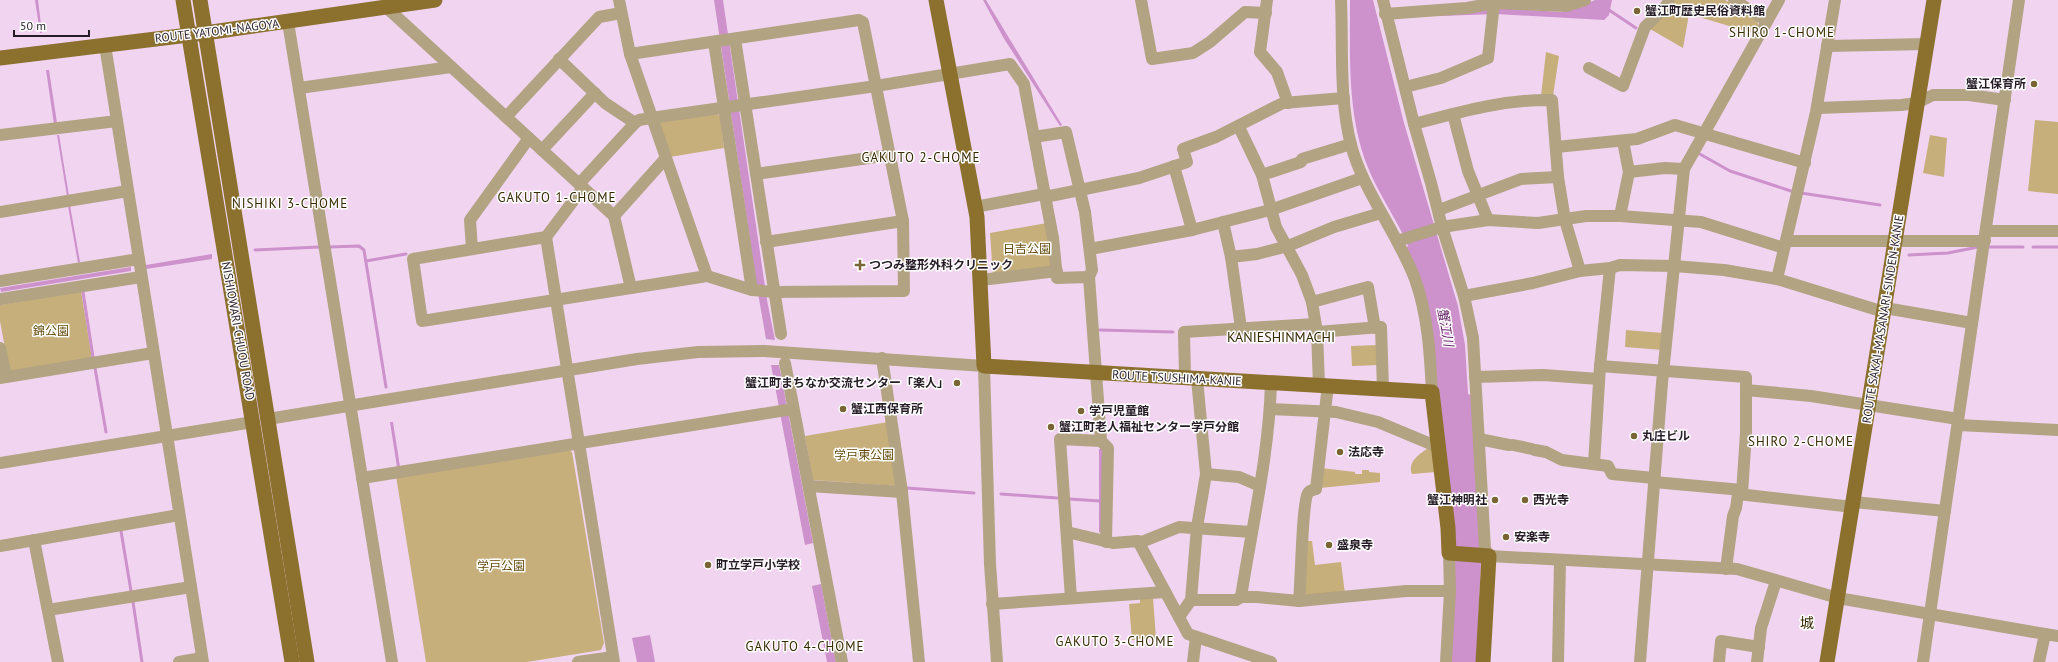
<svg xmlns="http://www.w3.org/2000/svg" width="2058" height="662" font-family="'PT Sans','Noto Sans JP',sans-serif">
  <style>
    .green { fill: #c6af7a }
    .water { fill: #cd91cc }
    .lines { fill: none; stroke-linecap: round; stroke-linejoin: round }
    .stream { stroke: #cd91cc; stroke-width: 3 }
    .minor { stroke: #b2a383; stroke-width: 12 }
    .major { stroke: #8b702e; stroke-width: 15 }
    .poi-dot { fill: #796433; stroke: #fff; stroke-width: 1.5 }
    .labels { text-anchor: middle; stroke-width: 3; stroke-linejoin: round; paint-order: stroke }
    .poi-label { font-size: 12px; font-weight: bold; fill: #261c26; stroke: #fff; text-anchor: start }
    .street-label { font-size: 12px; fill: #261c26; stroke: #fff }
    .park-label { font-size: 12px; fill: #634c0c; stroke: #fff }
    .neighbourhood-label { font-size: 13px; letter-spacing: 1px; fill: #372800; stroke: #fff }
    .water-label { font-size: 13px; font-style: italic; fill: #641e66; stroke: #fff }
    .quarter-label { font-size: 14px; fill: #372800; stroke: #fff }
  </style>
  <rect width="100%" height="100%" fill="#f1d5f0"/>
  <g class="green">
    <path d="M1674,0H1725L1757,20L1759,28L1756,34L1689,14L1683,48L1650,29Z"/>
    <path d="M1546,52L1559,56L1553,96H1541Z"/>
    <path d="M717,114L720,116L724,148L670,157L658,126L661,122Z"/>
    <path d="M2035,120L2058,122V194L2028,191Z"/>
    <path d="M1930,135L1947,138L1944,177L1923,173Z"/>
    <path d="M1047,223L1051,269L993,277L990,233Z"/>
    <path d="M81,291L92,358L12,372L9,370L0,321V305Z"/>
    <path d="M1626,330L1663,333L1662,350L1625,347Z"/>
    <path d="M1379,345L1380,365L1352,366L1351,346Z"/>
    <path d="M888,422L897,486L813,480L805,436Z"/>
    <path d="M1430,447H1433L1436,472L1412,474C1407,461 1421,453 1430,447Z"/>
    <path d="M566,449L572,452L604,643L601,650L527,662H426L396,476Z"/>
    <path d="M1321,468L1355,472V474H1362V470H1369V472L1380,473V482L1320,488Z"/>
    <path d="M1306,541H1312L1315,565L1341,562L1345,594L1303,598Z"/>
    <path d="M1153,598L1156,638L1132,640L1129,604L1140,603V599Z"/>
  </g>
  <g class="water">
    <path d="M35,0H38L42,33H40Z"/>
    <path d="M714,0H723L767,300L775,340L766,339L758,293Z"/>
    <path d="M983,0H986L1062,125L1060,126L1003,37Z"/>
    <path d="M1350,0H1373L1404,123L1458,306L1465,345L1468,394L1471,395L1482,542L1476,662H1449L1443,439L1406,248L1408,246C1397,219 1378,194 1367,165C1347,114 1350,54 1350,0Z"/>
    <path d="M1595,0H1612L1609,15L1604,20L1496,14L1441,16V12L1495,8L1562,12L1574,9Z"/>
    <path d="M46,70H49L57,123L54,124Z"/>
    <path d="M57,135H59L69,196H67Z"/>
    <path d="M70,205L80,262L78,263L68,206Z"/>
    <path d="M212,254V259L146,269V265Z"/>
    <path d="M131,267V271L1,292L0,288Z"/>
    <path d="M771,365H779L813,543L805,545Z"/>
    <path d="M390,422H393L400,467H397Z"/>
    <path d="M1099,449H1103L1102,533L1099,532Z"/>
    <path d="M821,584L836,662H827L812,586Z"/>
    <path d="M650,635L655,662H637L632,638Z"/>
  </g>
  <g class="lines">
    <g class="stream">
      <path d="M1609,10L1636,28"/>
      <path d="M1698,153L1730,171L1791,191"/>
      <path d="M1801,193L1880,205"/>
      <path d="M329,247L359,246L364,250L386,387"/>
      <path d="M1989,247H2023"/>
      <path d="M2033,247H2058"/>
      <path d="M255,250L319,247"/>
      <path d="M1909,255L1948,253L1978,247"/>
      <path d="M366,261L406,254"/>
      <path d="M83,292L93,357"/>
      <path d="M1100,330L1173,332"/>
      <path d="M95,368L106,432"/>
      <path d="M907,488L974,493"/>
      <path d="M1001,494L1057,498"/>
      <path d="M1069,499L1100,501"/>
      <path d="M121,531L131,591"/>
      <path d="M133,602L142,662"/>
    </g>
    <g class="minor">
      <path d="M619,0L630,54L707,276"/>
      <path d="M1141,0L1152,59L1193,53L1210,42L1245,12L1266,13"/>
      <path d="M1267,0L1260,52L1277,72L1288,103"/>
      <path d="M1341,0C1343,47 1339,99 1351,145C1364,193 1397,232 1415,279C1428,315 1430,354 1432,392"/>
      <path d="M1383,0L1414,124L1431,183L1442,227L1464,296L1473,338L1485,549L1489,556L1737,569L1838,598L2045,634"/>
      <path d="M1734,0L1767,21"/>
      <path d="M386,7L614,216L631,288"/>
      <path d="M1385,14L1467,8L1494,3L1566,6L1585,0"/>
      <path d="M288,22L392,662"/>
      <path d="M735,39L781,334"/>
      <path d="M714,42L752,290"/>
      <path d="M105,45L203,662"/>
      <path d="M1827,46L1927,44"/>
      <path d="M559,59L605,103L635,123L639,120L651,118L876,86L1010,64L1024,84L1053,238L1057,278L1089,277"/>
      <path d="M1589,68L1623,86L1645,27L1666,6L1669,0"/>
      <path d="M1405,87L1441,78L1488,58L1494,3"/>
      <path d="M299,88L451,67"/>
      <path d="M1817,108L1901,105L1917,103L1933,95H1969L2005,100"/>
      <path d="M1453,114L1468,171L1488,220"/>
      <path d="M506,117L599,17L621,13"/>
      <path d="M1414,124C1459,112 1504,99 1552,100L1558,177L1565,220L1580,271"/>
      <path d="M1239,127L1262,175L1276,227L1302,275L1312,302L1317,332L1319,385"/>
      <path d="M0,135L117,121"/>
      <path d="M1034,137L1066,132L1085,212L1092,270L1089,277L1101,441L1108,448L1106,542"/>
      <path d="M1556,147L1637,139L1675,125L1805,163"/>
      <path d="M542,150L595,93"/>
      <path d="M1174,166L1192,230"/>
      <path d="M1629,172L1665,168L1684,169"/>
      <path d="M756,174L890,155"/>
      <path d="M1262,175L1301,162L1302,159L1351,144"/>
      <path d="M579,184L635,123"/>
      <path d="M583,188L546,237L413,259L422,321L707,276L752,290L774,292L904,291L903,221L863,22L859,20L630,54"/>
      <path d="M1045,197L1139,178L1187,162L1183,149L1216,137L1283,103L1344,98"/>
      <path d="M975,207L1044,194"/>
      <path d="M1439,210L1521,179L1558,177"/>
      <path d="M0,212L128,191"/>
      <path d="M614,216L665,159"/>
      <path d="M1620,216L1629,172L1623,141"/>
      <path d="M1223,222L1231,257L1241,328"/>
      <path d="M1986,231H2058"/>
      <path d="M546,237L614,662"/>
      <path d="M1397,241L1442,227L1488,220L1538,223L1586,216H1620L1701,222L1784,248"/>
      <path d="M1786,241H1985"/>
      <path d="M766,242L903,221"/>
      <path d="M472,249L470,220L529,138"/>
      <path d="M1090,249L1192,230L1270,210L1362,178"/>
      <path d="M1231,257L1257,254L1288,246L1334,227L1381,213"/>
      <path d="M1777,279L1816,112L1835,0"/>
      <path d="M981,280L1057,271"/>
      <path d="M0,281L139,259"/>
      <path d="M1464,296L1533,283L1580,271L1610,268L1620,265L1674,266L1724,270L1777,279L1884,312"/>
      <path d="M0,299L141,277"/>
      <path d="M1312,302L1368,287L1375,328"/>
      <path d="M1885,308L1972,323"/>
      <path d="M1317,332L1381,327L1383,389"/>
      <path d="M0,348L6,377"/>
      <path d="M882,358L902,492L919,662"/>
      <path d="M785,363L842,662"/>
      <path d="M1600,366L1746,377V433L1742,493"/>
      <path d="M1475,377L1543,375L1599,379"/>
      <path d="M0,378L153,353"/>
      <path d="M1185,378L1184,332L1315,324"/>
      <path d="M1746,390L1811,396L1958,419"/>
      <path d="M1270,409L1336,412L1378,422L1438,447"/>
      <path d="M268,419L637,359L698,352L764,351L984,366L990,564L997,662"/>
      <path d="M1958,425L2058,430"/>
      <path d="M1479,439L1509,445"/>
      <path d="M1513,445L1532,449"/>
      <path d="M1535,450L1546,452L1562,460L1608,466L1612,474L1654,478"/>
      <path d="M0,463L253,422"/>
      <path d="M1594,464L1600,366L1610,268"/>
      <path d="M1206,474L1239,477L1260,486"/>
      <path d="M362,478L793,409"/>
      <path d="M1654,482L1742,490"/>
      <path d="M809,486L902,492"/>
      <path d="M1854,502L1945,511"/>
      <path d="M1067,532L1113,543L1138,541L1188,634L1271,662"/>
      <path d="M34,540L58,662"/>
      <path d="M1139,543L1179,527L1251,532"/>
      <path d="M0,546L179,515"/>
      <path d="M1726,569L1733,516L1736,508L1738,494L1853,507"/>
      <path d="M1241,597C1252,526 1269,455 1271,383"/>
      <path d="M1071,598L1060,439L1101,441"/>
      <path d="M1191,600H1236L1241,597H1257L1299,601L1406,591H1450"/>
      <path d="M1299,601C1301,584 1302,502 1308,493C1310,490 1313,490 1316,489L1328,385"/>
      <path d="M992,604L1165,592"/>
      <path d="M48,610L191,587"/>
      <path d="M1179,617L1191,600L1197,527L1206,474L1197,379"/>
      <path d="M179,662L202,658"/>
      <path d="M578,662L613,657"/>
      <path d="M1193,662L1196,637"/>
      <path d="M1446,662L1450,591L1449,553"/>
      <path d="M1558,662L1560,560"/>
      <path d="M1640,662L1662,383L1684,169L1779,0"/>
      <path d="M1719,662L1721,641L1759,647"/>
      <path d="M1757,662L1761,628L1776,581"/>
      <path d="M1923,662L2019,0"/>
      <path d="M2039,662L2045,634L2058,636"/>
    </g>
    <g class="major">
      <path d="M183,0L292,662"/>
      <path d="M200,0L307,662"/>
      <path d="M936,0L977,217L984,366L1432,392L1448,528L1449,553L1489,556L1483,662"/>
      <path d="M0,58L205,33L435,0"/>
      <path d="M1827,662L1934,0"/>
    </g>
  </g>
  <g class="poi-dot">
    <circle cx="1637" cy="11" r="4"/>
    <circle cx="2034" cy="84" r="4"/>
    <path d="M858 259h4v4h4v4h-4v4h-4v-4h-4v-4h4z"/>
    <circle cx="957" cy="383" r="4"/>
    <circle cx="843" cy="409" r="4"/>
    <circle cx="1081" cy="411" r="4"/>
    <circle cx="1051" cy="427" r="4"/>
    <circle cx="1634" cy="436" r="4"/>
    <circle cx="1340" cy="452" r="4"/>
    <circle cx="1495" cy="500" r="4"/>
    <circle cx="1525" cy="500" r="4"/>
    <circle cx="1506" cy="537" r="4"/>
    <circle cx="1329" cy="545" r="4"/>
    <circle cx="708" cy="565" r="4"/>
  </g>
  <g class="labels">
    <g class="poi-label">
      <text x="1645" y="15">蟹江町歴史民俗資料館</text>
      <text x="2026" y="88" text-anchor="end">蟹江保育所</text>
      <text x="869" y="269">つつみ整形外科クリニック</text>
      <text x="949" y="387" text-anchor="end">蟹江町まちなか交流センター「楽人」</text>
      <text x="851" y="413">蟹江西保育所</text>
      <text x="1089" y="415">学戸児童館</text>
      <text x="1059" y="431">蟹江町老人福祉センター学戸分館</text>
      <text x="1642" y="440">丸庄ビル</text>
      <text x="1348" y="456">法応寺</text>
      <text x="1487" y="504" text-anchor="end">蟹江神明社</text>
      <text x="1533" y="504">西光寺</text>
      <text x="1514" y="541">安楽寺</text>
      <text x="1337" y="549">盛泉寺</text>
      <text x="716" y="569">町立学戸小学校</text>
    </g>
    <g class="street-label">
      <text transform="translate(217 31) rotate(-7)" y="4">ROUTE YATOMI-NAGOYA</text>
      <text transform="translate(1883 319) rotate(-81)" y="4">ROUTE SAKAI-MASANARI-SINDEN-KANIE</text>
      <text transform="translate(238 331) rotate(80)" y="4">NISHIOWARI-CHUOU ROAD</text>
      <text transform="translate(1177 378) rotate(3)" y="4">ROUTE TSUSHIMA-KANIE</text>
    </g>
    <g class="park-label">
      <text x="1027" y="253">日吉公園</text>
      <text x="51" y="335">錦公園</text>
      <text x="864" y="459">学戸東公園</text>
      <text x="501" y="570">学戸公園</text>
    </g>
    <g class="neighbourhood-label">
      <text x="1782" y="37">SHIRO 1-CHOME</text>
      <text x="921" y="162">GAKUTO 2-CHOME</text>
      <text x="557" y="202">GAKUTO 1-CHOME</text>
      <text x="290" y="208">NISHIKI 3-CHOME</text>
      <text x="1801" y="446">SHIRO 2-CHOME</text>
      <text x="1115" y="646">GAKUTO 3-CHOME</text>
      <text x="805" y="651">GAKUTO 4-CHOME</text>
    </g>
    <g class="water-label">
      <text transform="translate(1446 327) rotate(80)" y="5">蟹江川</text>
    </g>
    <g class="quarter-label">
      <text x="1281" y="342">KANIESHINMACHI</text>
      <text x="1807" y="628">城</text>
    </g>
  </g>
  <path d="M14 30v6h75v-6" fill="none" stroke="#261c26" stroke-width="2"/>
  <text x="20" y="30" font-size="12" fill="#261c26" stroke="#ffffff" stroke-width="3" paint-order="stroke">50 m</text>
</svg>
